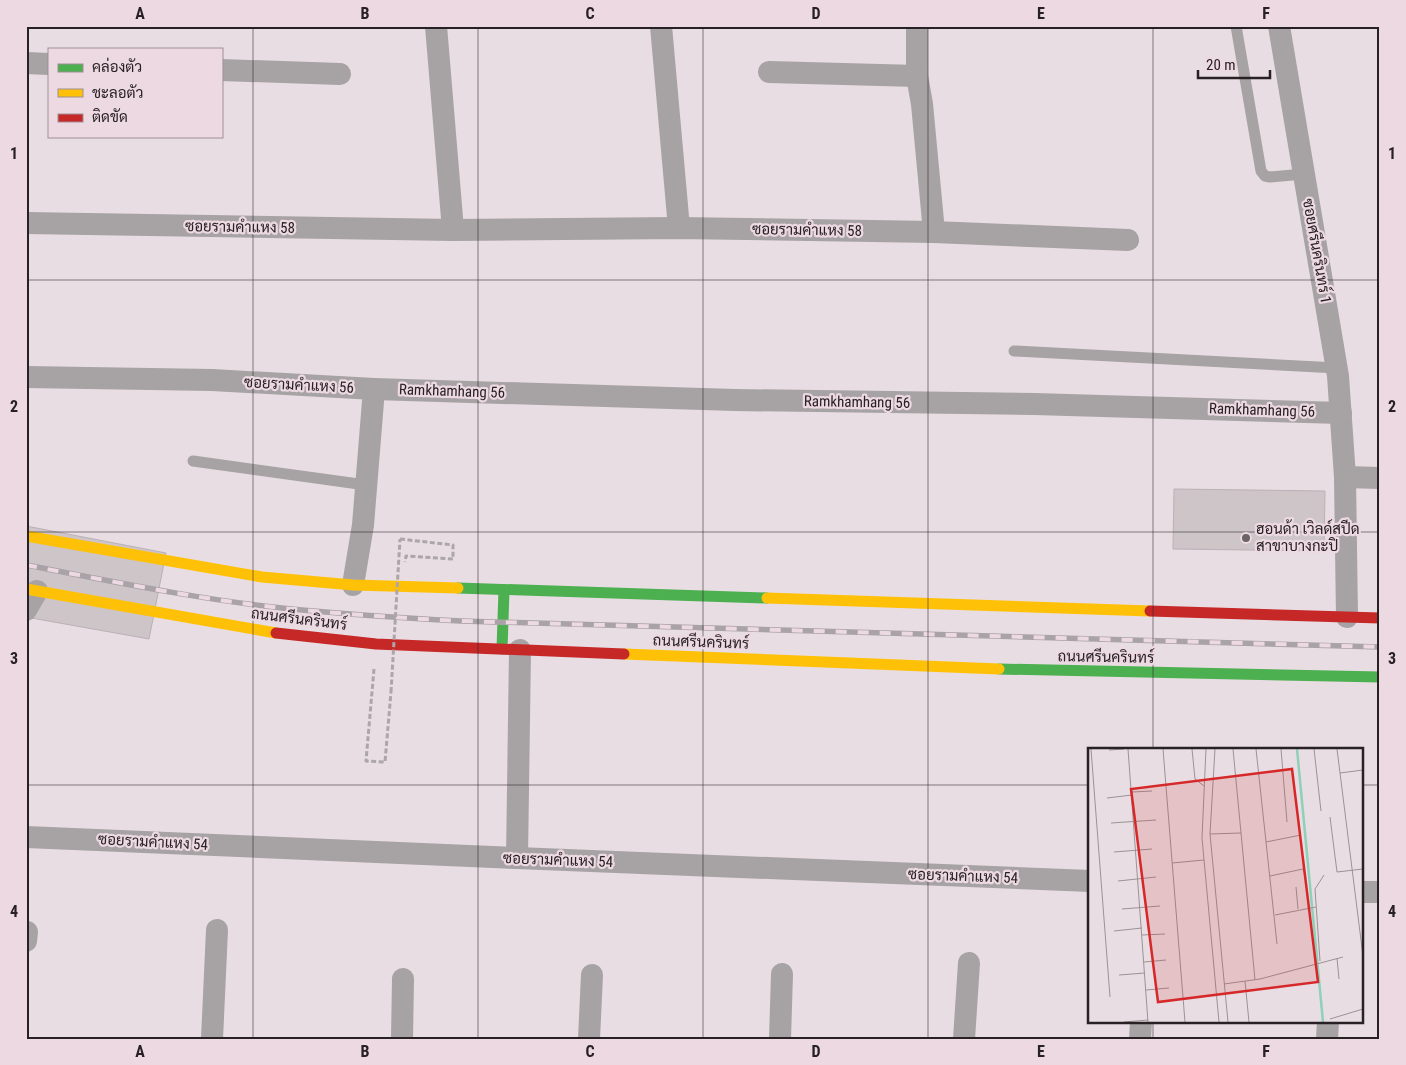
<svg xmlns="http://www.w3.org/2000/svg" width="1406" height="1065" font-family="'Roboto Condensed',Sarabun,sans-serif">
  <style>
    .building { fill: #cdc5c8; stroke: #b9b1b5 }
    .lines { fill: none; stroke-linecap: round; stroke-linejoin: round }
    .path { stroke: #aca6a8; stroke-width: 3; stroke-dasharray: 5 2.5; stroke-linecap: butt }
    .lane { stroke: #a7a2a4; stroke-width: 11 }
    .street { stroke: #a7a2a4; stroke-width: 22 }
    .fast { stroke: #4caf50; stroke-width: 11 }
    .slow { stroke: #ffc107; stroke-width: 11 }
    .jam { stroke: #c62828; stroke-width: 11 }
    .rail-casing { stroke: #a9a2a6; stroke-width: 5.5 }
    .rail { stroke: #ecd9e1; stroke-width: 4; stroke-dasharray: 11; stroke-linecap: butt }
    .path-bridge { stroke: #aca6a8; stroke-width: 3; stroke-dasharray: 5 2.5; stroke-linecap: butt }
    .grid { fill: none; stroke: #282124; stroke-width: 1; stroke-opacity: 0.55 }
    .poi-dot { fill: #6b6366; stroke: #ecd9e1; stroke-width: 2 }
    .labels { text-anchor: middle; stroke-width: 4.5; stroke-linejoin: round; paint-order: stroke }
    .street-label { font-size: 15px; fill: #282124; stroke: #ecd9e1 }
    .poi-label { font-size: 15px; fill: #282124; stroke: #ecd9e1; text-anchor: start }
    .inset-river { fill: none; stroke: #8ed0b8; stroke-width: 2.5 }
    .inset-road { fill: none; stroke: #9b9296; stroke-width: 1 }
    .view { fill: #d62828; fill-opacity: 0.15; stroke: #d62828; stroke-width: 2.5 }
    .inset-edge { fill: none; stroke: #282124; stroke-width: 2.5 }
    .neatline { fill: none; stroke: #282124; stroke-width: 2 }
    .grid-label { font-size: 16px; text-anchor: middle; font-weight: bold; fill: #282124 }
  </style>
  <rect width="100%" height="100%" fill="#e8dde2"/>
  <g class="building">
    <path d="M1174,489L1325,491L1324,551L1173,549Z"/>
    <path d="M26,526L166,553L149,639L26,617Z"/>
  </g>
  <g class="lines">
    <g class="path">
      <path d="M400,539L453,545V559L406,556L405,562"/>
      <path d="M374,669L366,761L385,762L391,692"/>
    </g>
    <g class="lane">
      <path d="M1236,26L1261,171L1265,176L1270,177L1304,174"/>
      <path d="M1014,351L1337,368"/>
      <path d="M193,461L366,485"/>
    </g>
    <g class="street">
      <path d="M436,26L453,230"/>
      <path d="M661,26L679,228"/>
      <path d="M917,26V76L922,104L934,232"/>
      <path d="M1279,26L1338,376L1345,477L1347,617"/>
      <path d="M26,63L49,64"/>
      <path d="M221,70L340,74"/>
      <path d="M769,72L917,76"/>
      <path d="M26,223L453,230L679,228L934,232L1128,240"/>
      <path d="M26,377L212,380L374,389L363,525L353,585"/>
      <path d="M374,389L735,400L1034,404L1341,413"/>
      <path d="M1345,477L1380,478"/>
      <path d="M26,610L37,591"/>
      <path d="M26,837L517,858L1090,881"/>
      <path d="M517,858L520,650"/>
      <path d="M1362,892H1380"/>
      <path d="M26,941L27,932"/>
      <path d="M212,1039L217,930"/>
      <path d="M402,1039L403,979"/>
      <path d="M589,1039L592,975"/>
      <path d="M780,1039L782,974"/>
      <path d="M964,1039L969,963"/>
      <path d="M1140,1039L1141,1021"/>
      <path d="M1327,1039L1328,1021"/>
    </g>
    <g class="fast">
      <path d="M458,588L767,598"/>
      <path d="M502,649L504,590"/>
      <path d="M999,669L1380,677"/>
    </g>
    <g class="slow">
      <path d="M26,536L262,577L353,585L458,588"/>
      <path d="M26,589L276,633"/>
      <path d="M767,598L1150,611"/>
      <path d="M624,654L999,669"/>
    </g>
    <g class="jam">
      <path d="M1150,611L1380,618"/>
      <path d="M276,633L376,644L624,654"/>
    </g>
    <g class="rail-casing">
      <path id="rail" d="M26,565C111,581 196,599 282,608C341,614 401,618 461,621L1380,647"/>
    </g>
    <use href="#rail" class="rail"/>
    <path class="path-bridge" d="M391,692L400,539"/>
  </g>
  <path class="grid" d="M253,26V1039M478,26V1039M703,26V1039M928,26V1039M1153,26V749M26,280H1380M26,532H1380M26,785H1090M1362,785H1380M1153,1021V1039"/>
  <circle class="poi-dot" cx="1246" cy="538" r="5"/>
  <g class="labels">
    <g class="street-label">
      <text transform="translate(240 227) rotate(1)" y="5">ซอยรามคำแหง 58</text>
      <text transform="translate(807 230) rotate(1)" y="5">ซอยรามคำแหง 58</text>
      <text transform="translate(1317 251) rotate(80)" y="5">ซอยศรีนครินทร์ 1</text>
      <text transform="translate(299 385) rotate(3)" y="5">ซอยรามคำแหง 56</text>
      <text transform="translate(452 391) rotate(2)" y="5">Ramkhamhang 56</text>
      <text transform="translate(857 402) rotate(1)" y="5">Ramkhamhang 56</text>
      <text transform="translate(1262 410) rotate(2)" y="5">Ramkhamhang 56</text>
      <text transform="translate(299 619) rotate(7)" y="5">ถนนศรีนครินทร์</text>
      <text transform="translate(701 642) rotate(2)" y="5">ถนนศรีนครินทร์</text>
      <text transform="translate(1106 657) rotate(1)" y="5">ถนนศรีนครินทร์</text>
      <text transform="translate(153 842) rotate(3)" y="5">ซอยรามคำแหง 54</text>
      <text transform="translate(558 860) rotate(2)" y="5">ซอยรามคำแหง 54</text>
      <text transform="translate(963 876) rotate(2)" y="5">ซอยรามคำแหง 54</text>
    </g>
    <g class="poi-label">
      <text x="1256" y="534">ฮอนด้า เวิลด์สปีด<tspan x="1256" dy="17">สาขาบางกะปิ</tspan></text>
    </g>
  </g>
  <g transform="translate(1088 748)">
    <rect width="275" height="275" fill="#e8dde2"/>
    <path class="inset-river" d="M209,1L235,274"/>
    <path class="inset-road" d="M3,1L22,249M40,1L60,274M75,1L97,274M104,1L107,31L116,38M118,1L114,90L131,274M127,1L122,86L140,274M168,1L189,196M193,1L199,74M226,1L233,63M249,1L275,208M21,2L36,1M252,25L275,22M44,44L64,43M19,50L44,47M242,69L249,124L275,121M23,75L68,72M153,85L167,232M122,86L153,85L145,1M178,94L213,87M26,104L64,101M84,115L116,112M182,128L215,121L218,131M30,133L68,129M208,139L210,161M34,161L72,158M187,167L228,159M26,183L54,180M54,187L77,186M249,210L251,231M232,213L227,141L236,127M56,214L78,212M31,227L57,225M157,233L161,274M136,236L172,231L255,209M58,242L81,240M242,271L275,261M36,274L60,272"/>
    <path class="view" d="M204,21L230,234L70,254L43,41Z"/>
    <rect width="275" height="275" class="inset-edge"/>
  </g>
  <rect width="1406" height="1065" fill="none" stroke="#ecd9e1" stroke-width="55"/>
  <rect x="48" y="48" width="175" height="90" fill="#ecd9e1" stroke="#9e8f95"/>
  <rect x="58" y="64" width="25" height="8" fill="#4caf50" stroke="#9e8f95"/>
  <text x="92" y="72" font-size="15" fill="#282124">คล่องตัว</text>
  <rect x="58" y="89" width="25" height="8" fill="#ffc107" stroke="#9e8f95"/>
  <text x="92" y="98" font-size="15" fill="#282124">ชะลอตัว</text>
  <rect x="58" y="114" width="25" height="8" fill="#c62828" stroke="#9e8f95"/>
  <text x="92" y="122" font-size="15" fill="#282124">ติดขัด</text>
  <path d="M1198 70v8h72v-8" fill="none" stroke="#282124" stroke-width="2.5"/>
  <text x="1206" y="70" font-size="15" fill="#282124" stroke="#ecd9e1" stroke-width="4" paint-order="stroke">20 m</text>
  <rect x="28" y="28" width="1350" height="1010" class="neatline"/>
  <g class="grid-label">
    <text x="140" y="19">A</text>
    <text x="365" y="19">B</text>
    <text x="590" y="19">C</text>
    <text x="816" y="19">D</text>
    <text x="1041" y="19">E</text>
    <text x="1266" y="19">F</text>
    <text x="14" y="159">1</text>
    <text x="1392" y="159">1</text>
    <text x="14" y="412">2</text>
    <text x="1392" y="412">2</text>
    <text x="14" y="664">3</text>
    <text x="1392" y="664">3</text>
    <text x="14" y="917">4</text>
    <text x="1392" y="917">4</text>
    <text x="140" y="1057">A</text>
    <text x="365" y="1057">B</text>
    <text x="590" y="1057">C</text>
    <text x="816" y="1057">D</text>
    <text x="1041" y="1057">E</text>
    <text x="1266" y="1057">F</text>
  </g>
</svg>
